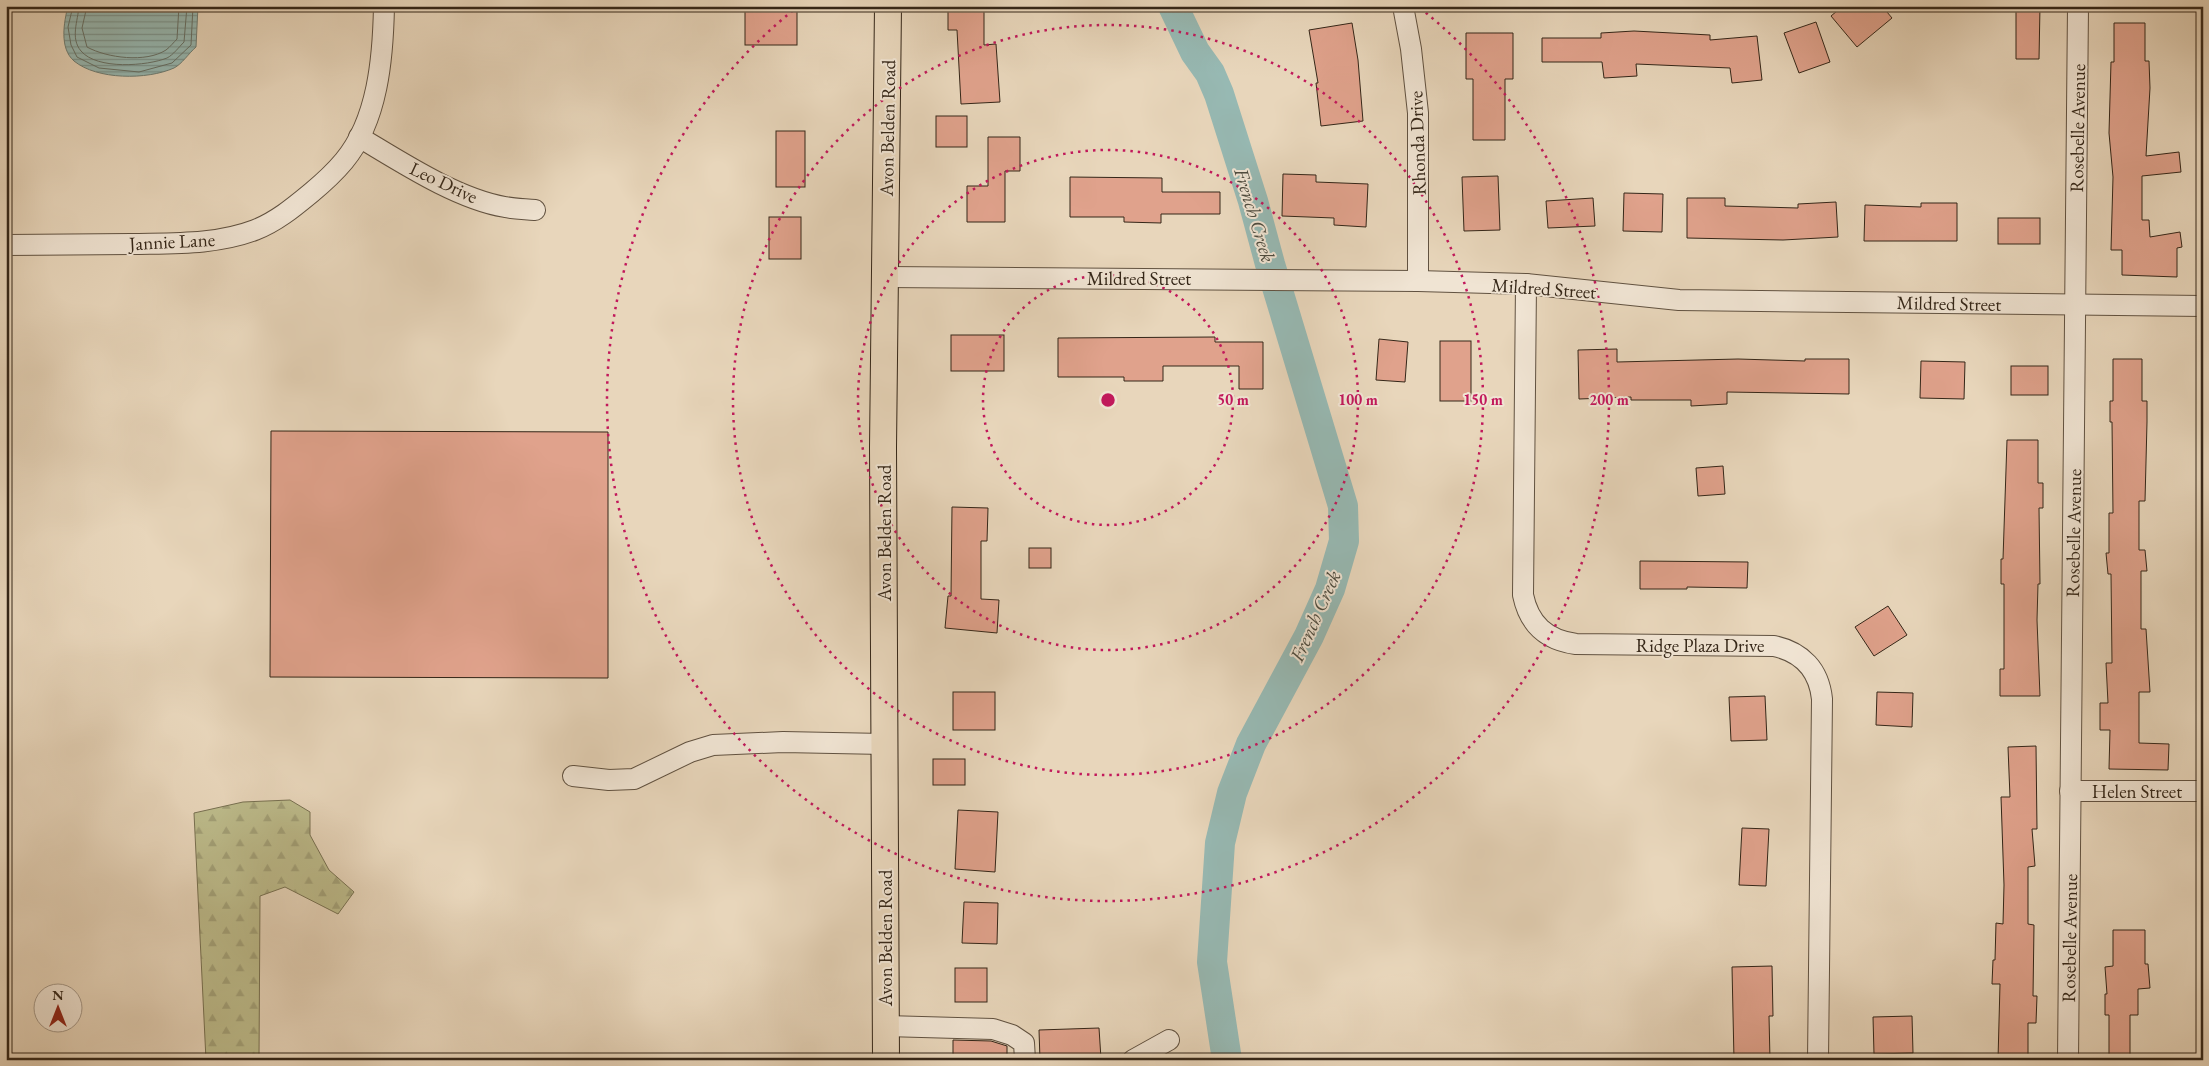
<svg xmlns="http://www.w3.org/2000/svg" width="2209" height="1066" font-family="'EB Garamond',serif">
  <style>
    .forest { fill: url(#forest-firs); stroke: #787152 }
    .water { fill: url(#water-rules); stroke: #6f7e75 }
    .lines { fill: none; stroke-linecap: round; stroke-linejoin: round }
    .shore { stroke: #667066; stroke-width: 1 }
    .river { stroke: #97b9b3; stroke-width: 30 }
    .building { fill: #e0a28c; stroke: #342618 }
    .minor-casing { stroke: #615241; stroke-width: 22 }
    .major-casing { stroke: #342618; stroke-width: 28 }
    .minor { stroke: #f0e4d3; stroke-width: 20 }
    .major { stroke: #e8d6bb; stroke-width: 26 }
    .ring { fill: none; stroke: #c2185b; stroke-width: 2.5; stroke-dasharray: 2.5 5 }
    .labels { text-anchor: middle; stroke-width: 4; stroke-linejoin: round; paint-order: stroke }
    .street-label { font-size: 19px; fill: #342618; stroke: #f0e4d3 }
    .water-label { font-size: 20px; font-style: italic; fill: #4d4b3f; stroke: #f0e4d3 }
    .centre { fill: #c2185b; stroke: #f0e4d3; stroke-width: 2.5 }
    .ring-label { font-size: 15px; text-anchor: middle; font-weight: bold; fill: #c2185b; stroke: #f0e4d3; stroke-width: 4; stroke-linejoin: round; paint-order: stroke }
  </style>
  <defs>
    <pattern id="forest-firs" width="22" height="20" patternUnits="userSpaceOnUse" patternTransform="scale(1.25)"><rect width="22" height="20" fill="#bdbc8c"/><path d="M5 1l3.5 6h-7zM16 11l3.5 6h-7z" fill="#a3a178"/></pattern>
    <pattern id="water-rules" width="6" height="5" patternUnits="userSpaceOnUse" patternTransform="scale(1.25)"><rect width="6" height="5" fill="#97b9b3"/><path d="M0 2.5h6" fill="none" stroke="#7c9691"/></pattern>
  </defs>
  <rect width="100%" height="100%" fill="#e8d6bb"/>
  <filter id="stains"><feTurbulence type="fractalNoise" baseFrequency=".004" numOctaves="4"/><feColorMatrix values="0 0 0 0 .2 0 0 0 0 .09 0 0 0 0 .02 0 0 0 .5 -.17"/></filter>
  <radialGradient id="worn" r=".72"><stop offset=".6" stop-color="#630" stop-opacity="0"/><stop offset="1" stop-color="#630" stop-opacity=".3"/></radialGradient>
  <path class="forest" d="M290,800L310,812V835L329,870L354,892L338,914L285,887L260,896L259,1060H206L194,813L243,802Z"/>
  <path class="water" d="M68,6H198L196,47C189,53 182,64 174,68C147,80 97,80 74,61C59,48 64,22 68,6Z"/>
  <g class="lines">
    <g class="shore">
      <path d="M73,6L68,27L71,45L77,57L99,68L139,72L172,63L191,45L193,6"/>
      <path d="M79,6C78,21 70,38 81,51C97,70 147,66 167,58C173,55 179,47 184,42L187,6"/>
      <path d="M87,6L82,28L87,47C107,58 146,63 166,50C170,47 174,42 177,39L179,6"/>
    </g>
    <path class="river" d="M1173,6L1195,52L1210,73L1219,94L1253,201L1270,264L1343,506L1344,541L1330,589L1309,636L1251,744L1232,793L1220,843L1212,962L1227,1060"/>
  </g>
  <g class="building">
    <path d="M948,6H984V45L996,44L1000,102L961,104L957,30H948Z"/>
    <path d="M1843,6H1882L1892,18L1857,47L1831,16Z"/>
    <path d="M2016,6H2040L2039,59H2016Z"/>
    <rect x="745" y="7" width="52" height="38"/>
    <path d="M1816,22L1830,62L1799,73L1784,33Z"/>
    <path d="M1352,23L1358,60L1363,121L1321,126L1316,83H1318L1309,30Z"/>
    <path d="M2114,23H2145V61H2149L2150,88L2146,156L2179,152L2181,172L2142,176V220H2149L2150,237L2180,232L2182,247L2177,248V277L2122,275V250H2111L2113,177L2109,133L2111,62H2114Z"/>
    <path d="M1634,31L1710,35V40L1757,36L1762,80L1732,83L1730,68L1636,64L1637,76L1604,78L1602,62H1542V38H1601V33Z"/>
    <path d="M1466,33H1513V79H1505V140H1473V79H1466Z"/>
    <rect x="936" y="116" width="31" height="31"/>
    <rect x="776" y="131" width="29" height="56"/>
    <path d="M988,137H1020V171H1005V222H967V186H988Z"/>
    <path d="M1283,174L1316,175V182L1368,184L1366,227L1334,225V218L1282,216Z"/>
    <path d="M1498,176L1500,230L1464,231L1462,177Z"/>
    <path d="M1070,177L1162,178V192H1220V214H1161V223L1124,222V217H1070Z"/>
    <path d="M1624,193L1663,194L1662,232L1623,231Z"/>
    <path d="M1593,198L1595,226L1548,228L1546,201Z"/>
    <path d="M1687,198H1725V206L1798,208V204L1836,202L1838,237L1783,240L1687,238Z"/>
    <path d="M1921,203H1957V241H1864L1865,205L1921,207Z"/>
    <rect x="769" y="217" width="32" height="42"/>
    <rect x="1998" y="218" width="42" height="26"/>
    <rect x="951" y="335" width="53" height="36"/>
    <path d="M1215,337V342H1263V389H1239V366H1163V381H1124V377H1058V338Z"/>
    <path d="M1379,339L1408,342L1405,382L1376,380Z"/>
    <rect x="1440" y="341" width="31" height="60"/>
    <path d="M1617,349V362L1738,359L1805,361V359H1849V394L1727,392V404L1691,406V400H1631V397L1579,399L1578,350Z"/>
    <path d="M2113,359H2142V401H2147V422L2145,501H2139V550H2145L2147,571H2141V629H2146L2150,692H2139V743L2169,744L2168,770L2109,769L2110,730H2100V703H2108L2106,663H2112L2111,574H2108L2106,553H2109V513H2113L2112,422H2110V401H2113Z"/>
    <path d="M1921,361L1965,362L1964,399L1920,398Z"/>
    <rect x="2011" y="366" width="37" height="29"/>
    <path d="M271,431L608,432V678L270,677Z"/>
    <path d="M2007,440H2038V483H2043V508H2039L2040,584H2038L2037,620L2040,696H2000V669H2004V584H2001V559H2003Z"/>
    <path d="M1723,466L1725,494L1698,496L1696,468Z"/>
    <path d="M952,507L988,508L987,541H981V599L999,600L997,633L945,628L948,596H951Z"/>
    <rect x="1029" y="548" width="22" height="20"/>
    <path d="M1640,561L1748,562L1747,588L1687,587V589H1640Z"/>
    <path d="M1888,606L1907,635L1874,656L1855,627Z"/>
    <rect x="953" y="692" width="42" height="38"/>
    <path d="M1877,692L1913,693L1912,727L1876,725Z"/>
    <path d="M1765,696L1767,740L1731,741L1729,697Z"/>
    <path d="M2036,746L2037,829H2032L2035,866L2028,867V924L2034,925L2033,996H2037L2036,1023H2028V1060H1998L2000,984H1992L1993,960H1995L1996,923L2003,924L2004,885L2001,797H2010L2008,747Z"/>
    <rect x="933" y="759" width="32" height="26"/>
    <path d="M958,810L998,812L995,872L955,869Z"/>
    <path d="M1742,828L1769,829L1766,886L1739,885Z"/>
    <path d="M964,902L998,903L997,944L962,943Z"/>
    <path d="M2113,930H2145V964H2148L2150,988L2138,989V1015H2130V1059H2109V1015H2105V994H2107L2105,967L2113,966Z"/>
    <path d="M1772,966L1773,1016H1769L1770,1060H1734L1732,967Z"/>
    <rect x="955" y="968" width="32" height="34"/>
    <path d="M1912,1016L1913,1053L1874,1054L1873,1017Z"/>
    <path d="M1099,1028L1101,1059L1040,1060L1039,1030Z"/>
    <path d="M953,1040L991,1041L1007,1046V1060H953Z"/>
  </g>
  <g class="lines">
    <g class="minor-casing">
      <g id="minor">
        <path d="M1403,6L1411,49L1418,113V281"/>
        <path d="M359,137C401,162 457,199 505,207C515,209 525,209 535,210"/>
        <path d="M6,245C48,245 90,244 131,244C172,243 216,245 255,230C276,222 294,207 311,193C323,183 334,173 344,161C378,120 383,58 384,6"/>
        <path d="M885,277L1418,281L1526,284L1679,300L2203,306"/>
        <path d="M1526,284L1523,595C1529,624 1546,640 1576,644L1774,646C1802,652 1819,670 1822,699L1818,1060"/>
        <path d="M573,776L609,780L634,779L690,752L713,745L783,742L884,744"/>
        <path d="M2070,791H2203"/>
        <path d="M886,1026L993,1029L1012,1035L1024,1043L1025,1060"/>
        <path d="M1133,1060L1169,1040"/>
        <path d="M2068,1060L2078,6"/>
      </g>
    </g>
    <g class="major-casing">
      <path id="major" d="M886,1060L883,448L888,6"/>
    </g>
    <use href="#minor" class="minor"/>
    <use href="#major" class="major"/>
  </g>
  <g class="ring">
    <circle cx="1108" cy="400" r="125"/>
    <circle cx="1108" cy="400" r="250"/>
    <circle cx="1108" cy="400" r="375"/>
    <path d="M1420 8A501 501 0 1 1 796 8"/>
  </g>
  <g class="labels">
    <g class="street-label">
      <text transform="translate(887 128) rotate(-89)" y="7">Avon Belden Road</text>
      <text transform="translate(2077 128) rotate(-89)" y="7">Rosebelle Avenue</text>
      <text transform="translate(1417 143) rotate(-92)" y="7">Rhonda Drive</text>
      <text transform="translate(444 182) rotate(25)" y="7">Leo Drive</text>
      <text transform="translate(172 241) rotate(-3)" y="7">Jannie Lane</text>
      <text x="1139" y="285">Mildred Street</text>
      <text transform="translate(1544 288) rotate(4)" y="7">Mildred Street</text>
      <text transform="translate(1949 303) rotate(1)" y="7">Mildred Street</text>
      <text transform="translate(884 533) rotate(-90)" y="7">Avon Belden Road</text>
      <text transform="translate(2073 533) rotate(-89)" y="7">Rosebelle Avenue</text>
      <text x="1700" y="652">Ridge Plaza Drive</text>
      <text x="2137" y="798">Helen Street</text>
      <text transform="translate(885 938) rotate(-90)" y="7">Avon Belden Road</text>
      <text transform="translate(2069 938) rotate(-89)" y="7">Rosebelle Avenue</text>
    </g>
    <g class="water-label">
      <text transform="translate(1255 215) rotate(73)" y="7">French Creek</text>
      <text transform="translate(1315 616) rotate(-66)" y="7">French Creek</text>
    </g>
  </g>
  <circle cx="1108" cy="400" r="8" class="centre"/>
  <g class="ring-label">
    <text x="1233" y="405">50 m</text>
    <text x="1358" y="405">100 m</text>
    <text x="1483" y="405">150 m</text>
    <text x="1609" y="405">200 m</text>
  </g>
  <rect width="2209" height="1066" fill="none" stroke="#e8d6bb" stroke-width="25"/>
  <rect x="8" y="8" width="2194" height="1051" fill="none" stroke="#342618" stroke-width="2.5"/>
  <rect x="12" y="12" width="2184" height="1041" fill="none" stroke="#342618"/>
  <g transform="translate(58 1008)"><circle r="24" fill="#f0e4d3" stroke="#a59888"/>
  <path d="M0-4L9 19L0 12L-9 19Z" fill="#8f2418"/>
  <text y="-8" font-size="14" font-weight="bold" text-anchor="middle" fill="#342618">N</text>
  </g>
  <rect width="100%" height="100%" filter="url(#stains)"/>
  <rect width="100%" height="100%" fill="url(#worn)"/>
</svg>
